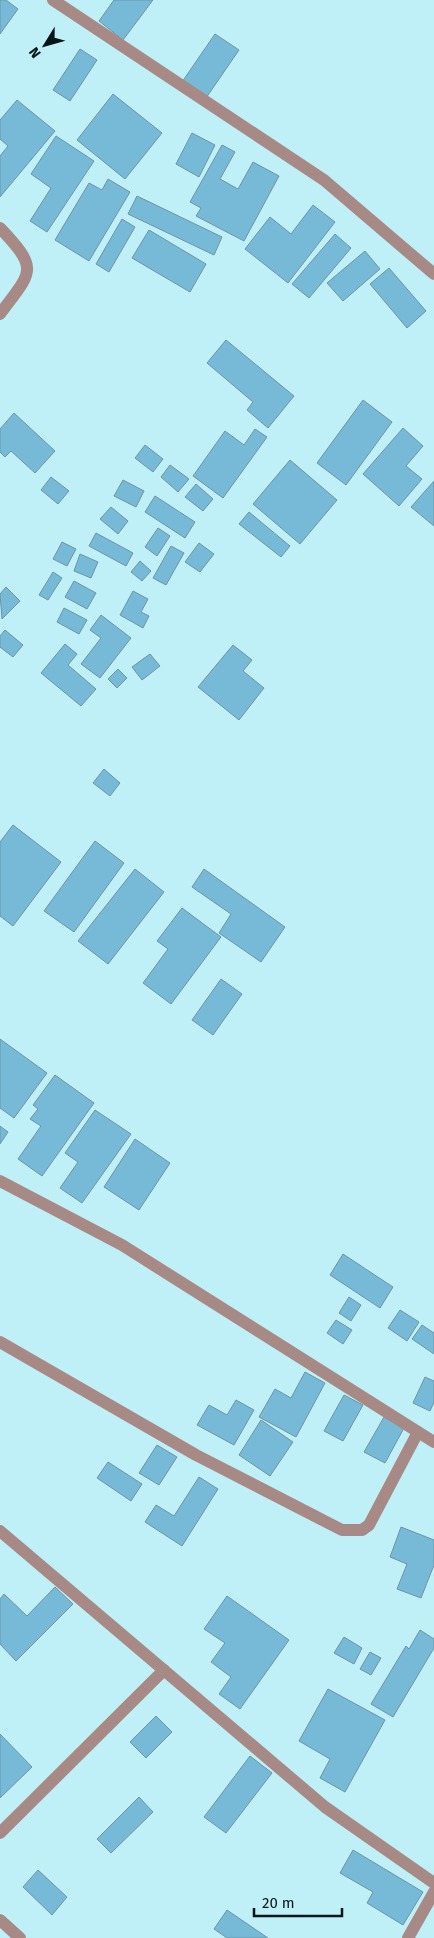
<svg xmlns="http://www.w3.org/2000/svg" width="434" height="1938" font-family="'Fira Sans',sans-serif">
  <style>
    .building { fill: #77bad8; stroke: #6d94a5 }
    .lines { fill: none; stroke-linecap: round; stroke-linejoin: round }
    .street { stroke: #a78a86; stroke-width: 12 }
  </style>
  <rect width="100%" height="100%" fill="#c0f0f7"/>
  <g class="building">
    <path d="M0,0H6L18,9L0,34Z"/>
    <path d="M114,0H153L123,40L99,21Z"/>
    <path d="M215,34L239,50L206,98L182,82Z"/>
    <path d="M80,49L97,60L70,101L53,90Z"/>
    <path d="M113,94L162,133L125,179L77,140Z"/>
    <path d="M17,100L55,131L0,197V156L8,146L0,139V120Z"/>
    <path d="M192,133L215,145L199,177L176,164Z"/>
    <path d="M56,136L94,161L47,232L30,221L51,188L31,174Z"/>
    <path d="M222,145L235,152L220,179L238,189L253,162L279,176L244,241L196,216L201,208L190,202Z"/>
    <path d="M108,179L130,192L89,261L55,240L89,183L102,190Z"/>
    <path d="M137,196L222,237L214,255L128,214Z"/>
    <path d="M313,205L335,222L288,283L245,249L270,217L291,234Z"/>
    <path d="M122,219L135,227L109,272L96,264Z"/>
    <path d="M149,230L206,264L190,292L132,258Z"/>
    <path d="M335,234L351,248L309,298L292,284Z"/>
    <path d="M365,251L380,269L343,301L327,283Z"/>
    <path d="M389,268L426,311L407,328L370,284Z"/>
    <path d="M226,340L294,396L268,428L247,410L253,402L207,363Z"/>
    <path d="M363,400L392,422L346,485L317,463Z"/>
    <path d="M14,413L55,451L35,473L11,451L5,457L0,452V429Z"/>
    <path d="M403,428L423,446L406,466L422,479L399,506L363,474Z"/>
    <path d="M255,429L267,437L223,498L193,476L225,431L244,445Z"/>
    <path d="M145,445L163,459L153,472L135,458Z"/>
    <path d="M290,460L337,500L300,544L253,504Z"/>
    <path d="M170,465L189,479L178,492L161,477Z"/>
    <path d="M51,477L69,491L58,504L41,490Z"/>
    <path d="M123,480L144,491L136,507L114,496Z"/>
    <path d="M434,481V526L411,507Z"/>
    <path d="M196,484L213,499L203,511L185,497Z"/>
    <path d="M155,496L195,522L185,538L145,512Z"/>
    <path d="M111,507L128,521L118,534L100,519Z"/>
    <path d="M249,512L290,546L281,557L239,524Z"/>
    <path d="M158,528L170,536L157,556L145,547Z"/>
    <path d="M96,533L133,553L126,566L89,546Z"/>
    <path d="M62,542L76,549L67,566L53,559Z"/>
    <path d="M199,543L214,554L200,572L185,562Z"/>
    <path d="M171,546L184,553L166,585L153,578Z"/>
    <path d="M80,554L98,562L91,578L74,571Z"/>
    <path d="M140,561L151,571L142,581L131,572Z"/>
    <path d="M53,572L62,578L48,600L39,595Z"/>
    <path d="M74,581L96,593L87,609L65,597Z"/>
    <path d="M6,587L20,601L2,619L0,594Z"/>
    <path d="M133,591L148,599L141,612L149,616L143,628L120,615Z"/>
    <path d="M64,608L87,620L79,634L57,622Z"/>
    <path d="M101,615L131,638L100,678L81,664L101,638L90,630Z"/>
    <path d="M5,630L23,645L13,657L0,647V636Z"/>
    <path d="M65,644L77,654L68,665L96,689L81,706L41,673Z"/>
    <path d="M233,645L252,660L243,671L264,688L239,720L198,687Z"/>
    <path d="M150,654L160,666L142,680L132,667Z"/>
    <path d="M118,669L127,678L117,688L108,679Z"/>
    <path d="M104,769L120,783L110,796L93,783Z"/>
    <path d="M13,825L61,862L13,926L0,916V842Z"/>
    <path d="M95,841L124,863L74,932L44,911Z"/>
    <path d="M135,869L164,892L108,964L78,941Z"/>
    <path d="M204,869L285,927L261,962L219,933L231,914L192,887Z"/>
    <path d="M182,908L221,937L171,1004L143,983L168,949L157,941Z"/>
    <path d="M221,979L242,994L213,1035L192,1020Z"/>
    <path d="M0,1039L47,1073L14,1118L0,1108Z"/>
    <path d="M55,1075L94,1103L42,1176L18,1159L41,1126L30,1119L38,1109L33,1105Z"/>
    <path d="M95,1110L131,1134L82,1203L60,1188L78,1162L65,1153Z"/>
    <path d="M0,1126L8,1132L0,1144Z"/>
    <path d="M135,1139L170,1163L139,1210L104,1187Z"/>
    <path d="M343,1254L393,1287L380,1308L330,1275Z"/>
    <path d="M349,1297L361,1305L351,1321L339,1313Z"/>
    <path d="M400,1310L419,1322L407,1341L388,1328Z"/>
    <path d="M336,1320L352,1330L343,1344L327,1333Z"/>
    <path d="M422,1325L434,1333V1354L412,1339Z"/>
    <path d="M305,1372L325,1383L296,1437L259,1417L275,1389L291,1398Z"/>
    <path d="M425,1377L434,1381V1402L430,1411L413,1403Z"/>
    <path d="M344,1395L363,1405L343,1441L324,1431Z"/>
    <path d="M236,1400L254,1410L234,1445L197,1425L209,1405L227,1415Z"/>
    <path d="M384,1417L404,1428L385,1463L364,1452Z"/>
    <path d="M261,1420L293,1442L270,1476L239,1455Z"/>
    <path d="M157,1445L177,1457L159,1485L139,1473Z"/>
    <path d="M108,1462L142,1484L131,1501L97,1478Z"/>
    <path d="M199,1477L218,1489L182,1546L145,1522L156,1505L174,1516Z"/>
    <path d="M401,1527L434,1540V1565L421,1598L397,1589L407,1564L390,1557Z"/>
    <path d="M55,1587L73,1604L16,1661L0,1644V1599L4,1594L27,1616Z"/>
    <path d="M227,1596L289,1640L240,1709L219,1694L231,1677L211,1662L225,1643L204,1629Z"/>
    <path d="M420,1630L434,1639V1648L393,1717L371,1704L406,1646L409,1649Z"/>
    <path d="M344,1637L362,1648L354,1664L334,1653Z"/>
    <path d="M370,1652L381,1658L371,1675L360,1669Z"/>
    <path d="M328,1689L385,1720L345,1792L320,1778L330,1759L299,1741Z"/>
    <path d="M156,1716L172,1732L146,1758L130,1742Z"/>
    <path d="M0,1734L32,1767L0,1798Z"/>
    <path d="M250,1756L272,1773L226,1833L204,1817Z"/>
    <path d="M139,1797L153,1812L111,1853L97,1839Z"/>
    <path d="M353,1850L423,1892L403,1925L367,1903L373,1892L340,1873Z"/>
    <path d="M38,1870L67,1897L52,1915L23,1887Z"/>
    <path d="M227,1910L268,1938H227L214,1929Z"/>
  </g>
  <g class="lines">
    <g class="street">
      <path d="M53,0L324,180L434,274"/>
      <path d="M0,228C40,270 32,271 0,314"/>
      <path d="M0,1181L122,1245L434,1442"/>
      <path d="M0,1342L196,1455L342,1530H362L369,1525L418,1432"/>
      <path d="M0,1531L325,1807L434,1883"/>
      <path d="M0,1833L164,1670"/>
      <path d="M0,1920L20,1938"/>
      <path d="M408,1938L434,1892"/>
    </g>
  </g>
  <g transform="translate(45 45) rotate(233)" stroke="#c0f0f7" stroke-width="4" paint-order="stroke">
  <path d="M0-4L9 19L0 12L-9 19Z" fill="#051619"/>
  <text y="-8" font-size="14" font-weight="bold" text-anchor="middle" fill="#051619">N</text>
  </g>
  <path d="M254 1908v8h88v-8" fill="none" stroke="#051619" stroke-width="2.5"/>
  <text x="262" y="1908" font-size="15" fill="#051619" stroke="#c0f0f7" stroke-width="4" paint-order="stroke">20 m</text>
</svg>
